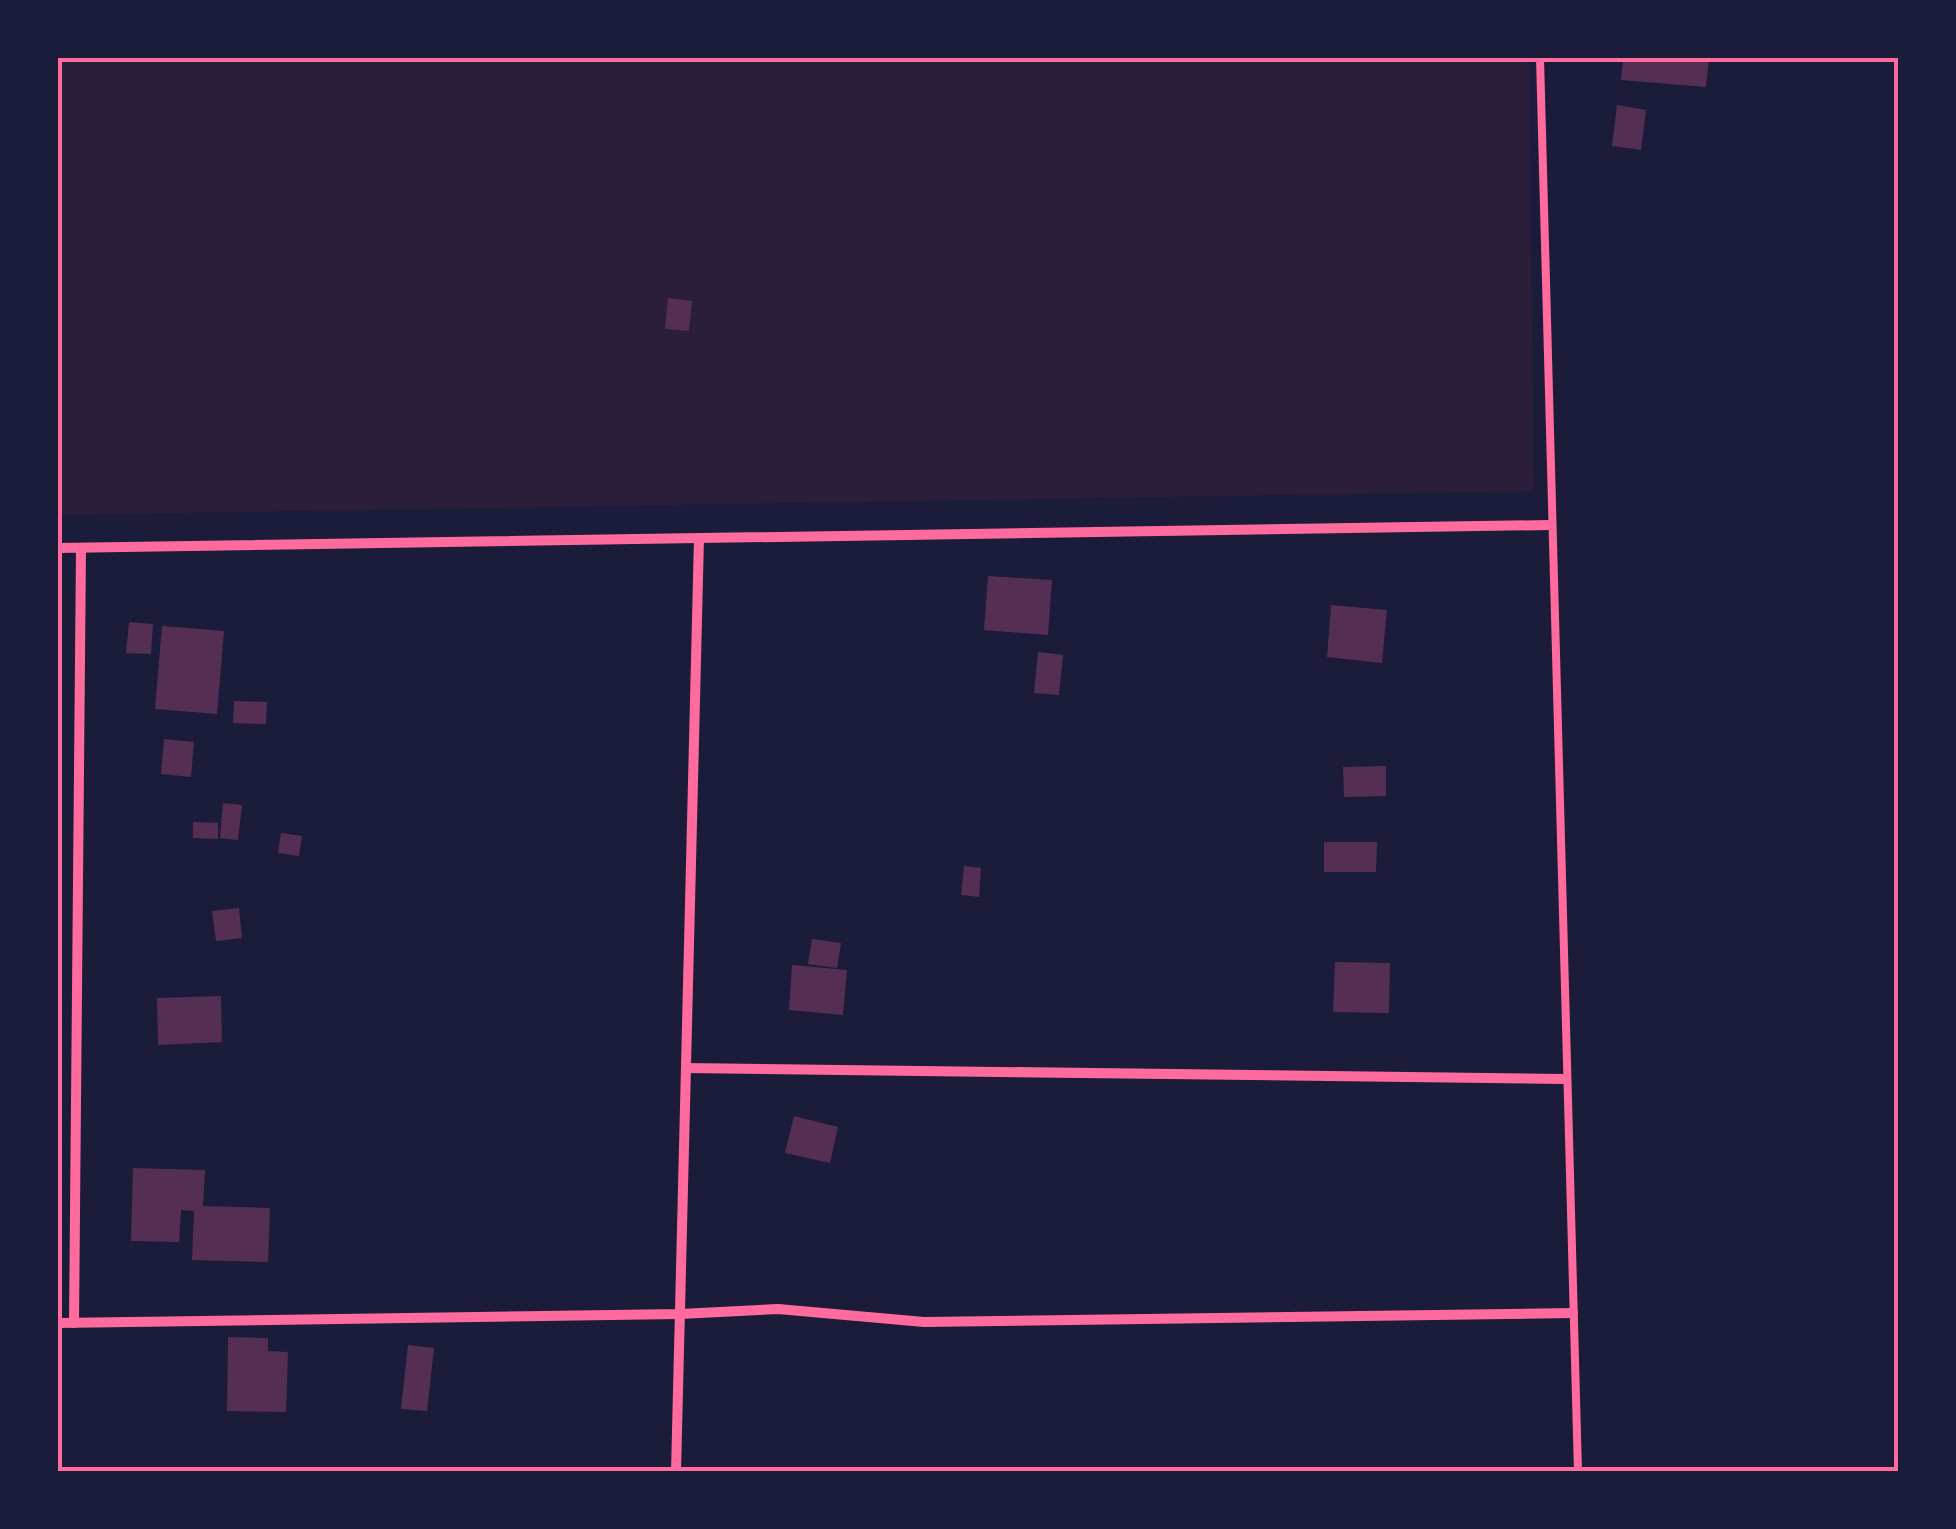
<svg xmlns="http://www.w3.org/2000/svg" width="1956" height="1529" font-family="Barlow,sans-serif">
  <style>
    .green { fill: #2a1e3b }
    .building { fill: #542f53 }
    .lines { fill: none; stroke-linecap: round; stroke-linejoin: round }
    .service { stroke: #ff6b9d; stroke-width: 8 }
    .minor { stroke: #ff6b9d; stroke-width: 10 }
    .neatline { fill: none; stroke: #ff6b9d; stroke-width: 4 }
  </style>
  <rect width="100%" height="100%" fill="#1b1b3a"/>
  <path class="green" d="M58,58H1529L1534,491L58,515Z"/>
  <g class="building">
    <path d="M1623,58H1709L1706,87L1621,80Z"/>
    <path d="M1617,105L1646,110L1641,150L1612,146Z"/>
    <path d="M668,298L692,301L689,331L665,329Z"/>
    <path d="M988,576L1052,580L1048,635L984,630Z"/>
    <path d="M1331,605L1387,610L1382,663L1327,657Z"/>
    <path d="M129,622L153,624L151,654L126,653Z"/>
    <path d="M162,626L224,631L217,714L155,709Z"/>
    <path d="M1038,652L1063,655L1059,695L1034,693Z"/>
    <path d="M234,701L267,702L266,724L233,723Z"/>
    <path d="M164,739L194,742L191,777L161,774Z"/>
    <path d="M1386,766V796L1344,797L1343,767Z"/>
    <path d="M223,803L242,805L238,840L220,838Z"/>
    <path d="M193,822L218,823V839L193,838Z"/>
    <path d="M281,833L302,836L299,856L278,853Z"/>
    <path d="M1324,842H1377L1376,872H1324Z"/>
    <path d="M964,866L981,868L979,897L961,895Z"/>
    <path d="M239,908L242,938L216,941L212,911Z"/>
    <path d="M812,939L841,943L837,968L808,964Z"/>
    <path d="M1335,962L1390,963L1389,1013L1333,1012Z"/>
    <path d="M792,965L847,970L843,1015L789,1010Z"/>
    <path d="M221,996L222,1042L158,1045L157,998Z"/>
    <path d="M794,1116L838,1127L830,1163L785,1153Z"/>
    <path d="M133,1168L205,1170L203,1206L270,1208L268,1262L192,1260L194,1211L181,1210L179,1242L131,1241Z"/>
    <path d="M228,1337L268,1338V1351L288,1352L286,1412L227,1411Z"/>
    <path d="M408,1345L434,1348L427,1411L401,1409Z"/>
  </g>
  <g class="lines">
    <path class="service" d="M1540,58L1578,1472"/>
    <g class="minor">
      <path d="M58,548L1550,525"/>
      <path d="M686,1068L1566,1079"/>
      <path d="M58,1323L680,1314L778,1309L924,1322L1573,1313"/>
      <path d="M74,1323L81,548"/>
      <path d="M676,1472L699,538"/>
    </g>
  </g>
  <rect width="1956" height="1529" fill="none" stroke="#1b1b3a" stroke-width="120"/>
  <rect x="60" y="60" width="1836" height="1409" class="neatline"/>
</svg>
